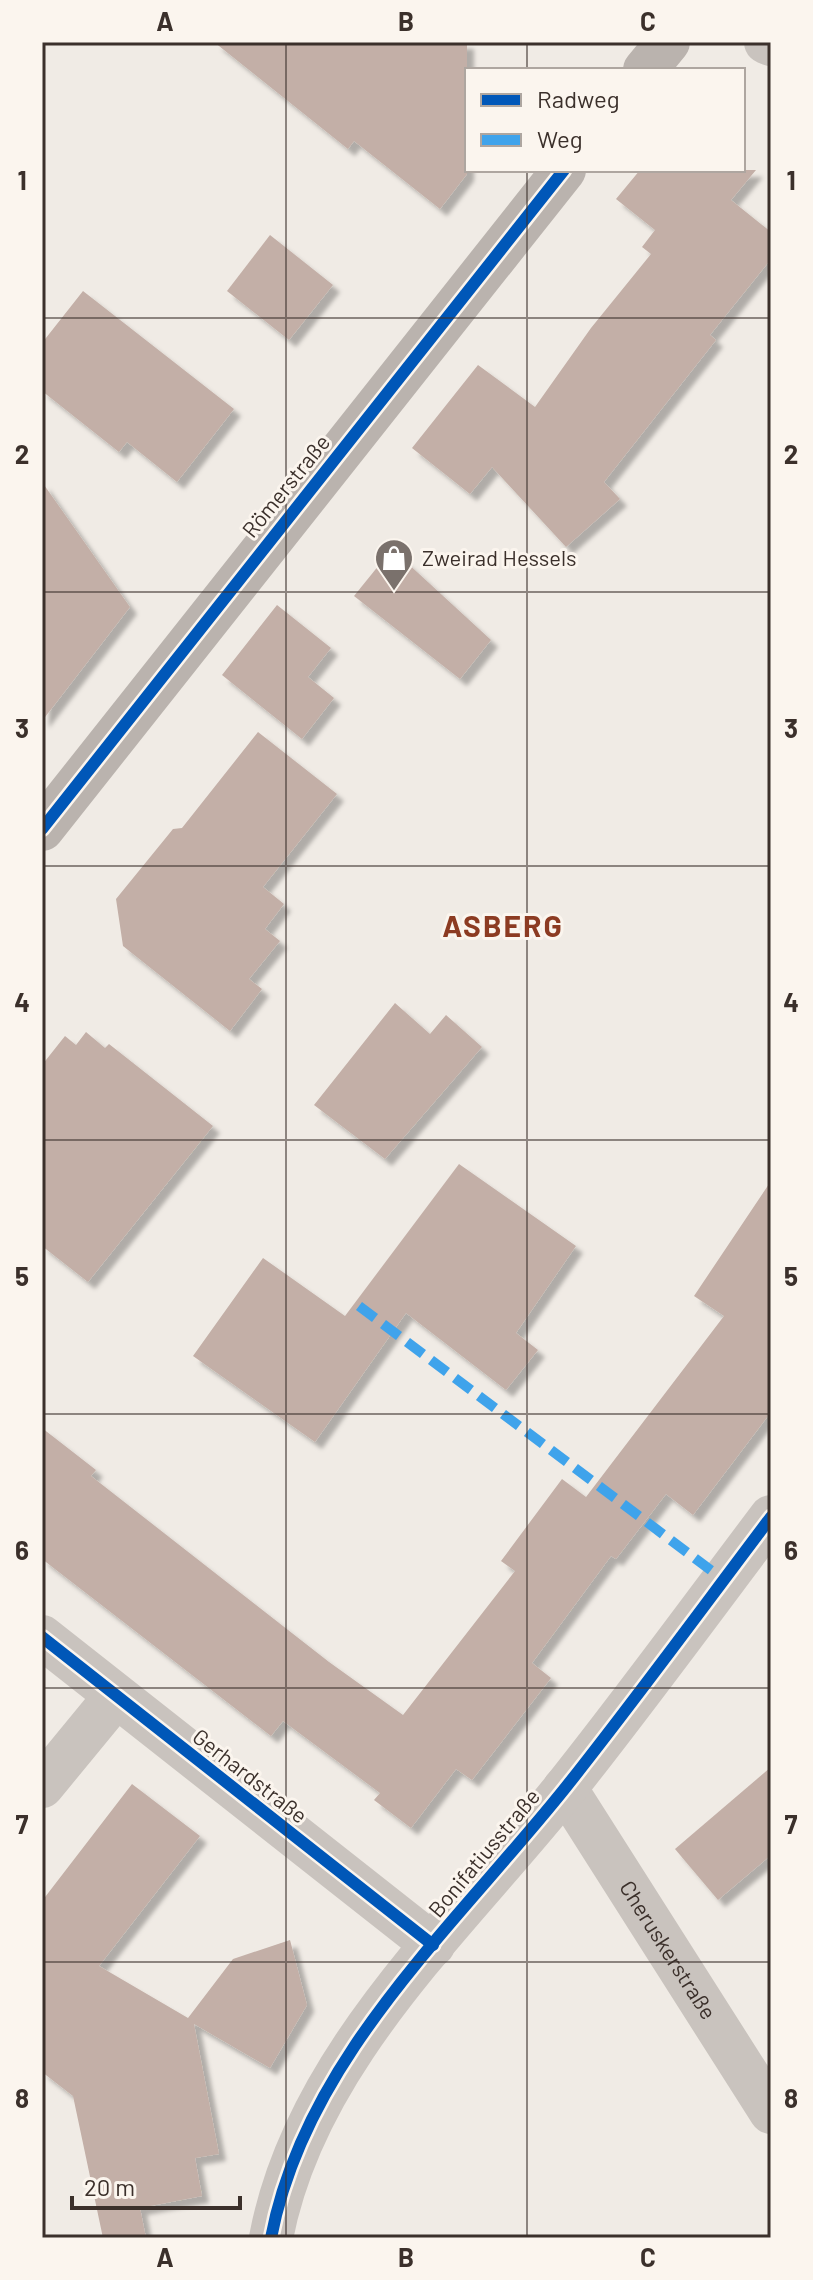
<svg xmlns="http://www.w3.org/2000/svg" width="813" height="2280" font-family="Barlow,sans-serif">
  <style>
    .building { fill: #c3afa7; filter: url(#shadow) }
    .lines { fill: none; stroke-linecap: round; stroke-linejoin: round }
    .street { stroke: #c9c3be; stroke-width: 44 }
    .secondary { stroke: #bab3ae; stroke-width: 44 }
    .quiet { stroke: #3fa3eb; stroke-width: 10; stroke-dasharray: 20 10; stroke-linecap: butt }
    .cycleway-casing { stroke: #fbf5ee; stroke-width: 17 }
    .cycleway { stroke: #0057b8; stroke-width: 12 }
    .grid { fill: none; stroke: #3b302b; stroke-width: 2; stroke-opacity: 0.55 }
    .labels { text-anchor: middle; stroke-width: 6; stroke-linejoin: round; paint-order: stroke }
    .street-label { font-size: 22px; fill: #3b302b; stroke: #fbf5ee }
    .poi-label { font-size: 22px; fill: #3b302b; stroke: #fbf5ee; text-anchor: start }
    .district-label { font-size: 30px; font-weight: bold; letter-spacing: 2px; fill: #8c3b22; stroke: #fbf5ee }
    .neatline { fill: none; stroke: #3b302b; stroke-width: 3 }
    .grid-label { font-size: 26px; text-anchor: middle; font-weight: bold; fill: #3b302b }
  </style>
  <defs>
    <filter id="shadow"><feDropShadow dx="7" dy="7" stdDeviation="2" flood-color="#0004"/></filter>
  </defs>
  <rect width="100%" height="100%" fill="#f0ebe5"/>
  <g class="building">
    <path d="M214,42H467V174L440,209L354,141L348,149Z"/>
    <path d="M640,170H756L731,200L771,232V259L710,335L716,340L604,482L620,499L566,547L492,467L470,494L412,448L478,365L535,407L591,328L651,254L642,247L655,230L616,199Z"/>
    <path d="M270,235L333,285L289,340L227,291Z"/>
    <path d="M83,291L234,409L177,482L127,442L119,452L42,391V343Z"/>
    <path d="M42,482L130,607L42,721Z"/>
    <path d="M392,549L491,640L460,679L354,596Z"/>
    <path d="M277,605L331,648L308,677L334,698L302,739L222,675Z"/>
    <path d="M258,732L337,794L263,887L284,904L265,929L280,941L249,979L262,989L230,1031L123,946L116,899L173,829L182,828Z"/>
    <path d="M395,1003L430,1034L446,1015L482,1047L385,1159L314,1105Z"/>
    <path d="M86,1032L105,1048L109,1044L213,1126L88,1282L42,1246V1065L65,1036L76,1045Z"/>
    <path d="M459,1164L576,1246L516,1333L538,1350L506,1390L406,1313L315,1442L193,1356L263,1258L345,1316Z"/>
    <path d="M771,1181V1412L693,1515L666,1494L616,1559L611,1556L532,1663L551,1678L472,1780L456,1769L411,1828L374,1800L380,1793L283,1721L271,1736L42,1559V1428L96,1470L91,1476L329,1662L403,1715L515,1571L501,1561L562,1479L586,1497L724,1316L694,1296Z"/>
    <path d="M771,1767V1855L718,1900L675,1849Z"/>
    <path d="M132,1784L200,1836L99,1966L188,2018L233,1959L290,1940L307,2005L270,2068L194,2024L219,2154L195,2158L202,2196L140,2208L146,2238H103L73,2096L42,2072V1901Z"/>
  </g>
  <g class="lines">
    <g class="street">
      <path d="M766,42L771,44"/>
      <path d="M42,1637L433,1945"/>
      <path d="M42,1786L116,1696"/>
      <path id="s1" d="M565,1788L771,2112"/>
      <path d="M271,2238C305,2058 456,1925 566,1787C636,1699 703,1607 771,1517"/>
    </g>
    <g class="secondary">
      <path d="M645,70L668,42"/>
      <path d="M42,829L564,170"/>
    </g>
    <path class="quiet" d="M359,1306L724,1580"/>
    <g class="cycleway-casing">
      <g id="cycleway">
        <path d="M42,829L564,170"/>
        <path d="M42,1637L433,1945"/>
        <path d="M271,2238C305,2058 456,1925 566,1787C636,1699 703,1607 771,1517"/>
      </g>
    </g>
    <use href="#cycleway" class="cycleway"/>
  </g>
  <path class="grid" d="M286,42V2238M527,42V70M527,170V2238M42,318H771M42,592H771M42,866H771M42,1140H771M42,1414H771M42,1688H771M42,1962H771"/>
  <defs>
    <g id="shop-pin" transform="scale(2)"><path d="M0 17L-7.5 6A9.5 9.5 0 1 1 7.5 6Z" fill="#7a716c" stroke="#fbf5ee"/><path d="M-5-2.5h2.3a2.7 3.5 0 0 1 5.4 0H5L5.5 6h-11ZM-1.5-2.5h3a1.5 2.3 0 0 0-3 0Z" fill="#fff"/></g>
  </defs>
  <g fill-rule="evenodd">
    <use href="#shop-pin" x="394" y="558"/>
  </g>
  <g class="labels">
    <g class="street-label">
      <text transform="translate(286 486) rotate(-51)" y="8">Römerstraße</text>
      <text transform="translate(250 1776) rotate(38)" y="8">Gerhardstraße</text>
      <text transform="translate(484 1853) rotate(-50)" y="8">Bonifatiusstraße</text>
      <text dy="8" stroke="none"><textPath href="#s1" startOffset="192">Cheruskerstraße</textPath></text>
    </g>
    <g class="poi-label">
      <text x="422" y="566">Zweirad Hessels</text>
    </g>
    <g class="district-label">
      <text x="503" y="937">ASBERG</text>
    </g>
  </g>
  <rect width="813" height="2280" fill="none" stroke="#fbf5ee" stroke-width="88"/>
  <rect x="465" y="68" width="280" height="104" fill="#fbf5ee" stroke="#aea6a0" stroke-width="2"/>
  <rect x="481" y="94" width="40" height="12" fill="#0057b8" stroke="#aea6a0" stroke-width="2"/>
  <text x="537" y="108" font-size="24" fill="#3b302b">Radweg</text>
  <rect x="481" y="134" width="40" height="12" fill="#3fa3eb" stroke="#aea6a0" stroke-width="2"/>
  <text x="537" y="148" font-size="24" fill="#3b302b">Weg</text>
  <path d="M72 2196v12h168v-12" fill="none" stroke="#3b302b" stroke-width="4"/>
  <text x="84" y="2196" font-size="24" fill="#3b302b" stroke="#fbf5ee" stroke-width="6" paint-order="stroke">20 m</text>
  <rect x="44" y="44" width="725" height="2192" class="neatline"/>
  <g class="grid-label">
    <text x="165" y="31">A</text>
    <text x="406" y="31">B</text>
    <text x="648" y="31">C</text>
    <text x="22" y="190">1</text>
    <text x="791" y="190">1</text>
    <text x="22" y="464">2</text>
    <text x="791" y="464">2</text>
    <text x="22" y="738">3</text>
    <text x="791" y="738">3</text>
    <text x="22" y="1012">4</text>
    <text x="791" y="1012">4</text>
    <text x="22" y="1286">5</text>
    <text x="791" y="1286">5</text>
    <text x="22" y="1560">6</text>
    <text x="791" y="1560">6</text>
    <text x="22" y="1834">7</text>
    <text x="791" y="1834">7</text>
    <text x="22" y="2108">8</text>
    <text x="791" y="2108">8</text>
    <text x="165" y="2267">A</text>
    <text x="406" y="2267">B</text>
    <text x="648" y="2267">C</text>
  </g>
</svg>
